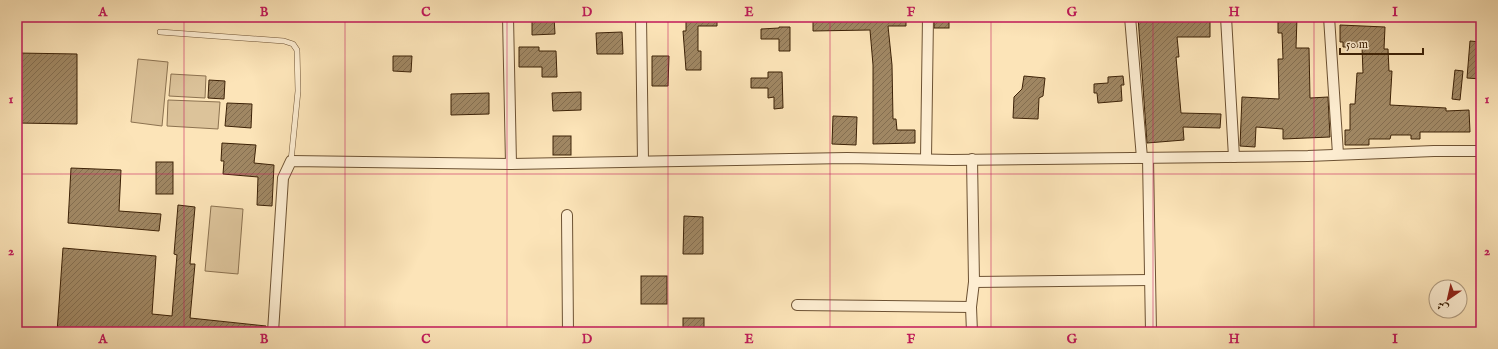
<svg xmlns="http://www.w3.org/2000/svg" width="1498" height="349" font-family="'IM FELL English',Amiri,serif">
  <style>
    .pitch { fill: #dcc39a; stroke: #8c7250 }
    .building { fill: url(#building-hatch); stroke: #3d2207 }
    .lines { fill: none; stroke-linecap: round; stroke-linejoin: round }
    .service-casing { stroke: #6d5233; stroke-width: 6 }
    .minor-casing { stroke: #6d5233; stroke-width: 12 }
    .service { stroke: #fdedd1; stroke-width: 5 }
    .minor { stroke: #fdedd1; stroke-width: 10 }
    .grid { fill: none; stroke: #c2185b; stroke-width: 1; stroke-opacity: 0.55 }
    .neatline { fill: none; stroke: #c2185b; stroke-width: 1.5 }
    .grid-label { font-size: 13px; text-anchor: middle; font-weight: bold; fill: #c2185b }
  </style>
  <defs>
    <pattern id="building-hatch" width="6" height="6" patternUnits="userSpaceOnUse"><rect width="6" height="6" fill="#a08763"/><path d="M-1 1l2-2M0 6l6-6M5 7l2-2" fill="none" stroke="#846e50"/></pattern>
  </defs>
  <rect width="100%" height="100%" fill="#fce4b8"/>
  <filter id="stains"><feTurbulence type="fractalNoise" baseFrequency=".005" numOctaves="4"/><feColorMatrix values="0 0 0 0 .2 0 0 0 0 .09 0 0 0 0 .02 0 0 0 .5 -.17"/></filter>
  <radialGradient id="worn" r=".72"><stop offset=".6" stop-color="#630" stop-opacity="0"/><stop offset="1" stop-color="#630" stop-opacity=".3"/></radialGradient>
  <g class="pitch">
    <path d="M138,59L168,62L162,126L131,122Z"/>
    <path d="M171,74L206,76L205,98L169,96Z"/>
    <path d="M168,100L220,102L218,129L167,126Z"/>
    <path d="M211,206L243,209L238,274L205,271Z"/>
  </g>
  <g class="building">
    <path d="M532,17H554L555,34L532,35Z"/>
    <path d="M686,17H717V26H698V51H701V70H686L683,31H686Z"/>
    <path d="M813,17H906V26H888L892,65L893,119H896L897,130H915V143L873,144V65L870,30L813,31Z"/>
    <rect x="934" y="17" width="15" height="11"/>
    <path d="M1138,17H1210V37H1177L1179,57H1176L1181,113L1221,114L1220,128L1183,127L1184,140L1147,143Z"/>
    <path d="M1278,17H1297L1296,48H1309L1310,98L1328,97L1330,137L1283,139V129L1256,127L1255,147L1240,146L1242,97L1279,99L1278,59H1283L1282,33H1278Z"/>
    <path d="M1340,25L1385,27L1384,49H1388L1389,71H1392L1390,105L1446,108V111L1469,110L1470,132H1420V139H1411V135H1391L1390,139H1369V145H1345V130H1350V104H1355L1357,73H1363L1362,47H1343V42H1340Z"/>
    <path d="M779,27H790V51H779V39H761V29L779,28Z"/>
    <path d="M622,32L623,54H597L596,33Z"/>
    <path d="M1470,41L1481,42V79L1467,78Z"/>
    <path d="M519,47H539V51H556L557,77H542V67H519Z"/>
    <path d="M17,53L77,54V124L17,123Z"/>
    <path d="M393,56H412L411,72L393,71Z"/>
    <path d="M652,56H669L668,86H652Z"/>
    <path d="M1455,70L1463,71L1460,100L1452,99Z"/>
    <path d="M768,72H782L783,108L774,109V97L768,98V88H751V78H768Z"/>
    <path d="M1024,76L1045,78L1043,96L1039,98L1038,119L1013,118L1014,97L1022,89Z"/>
    <path d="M1123,76L1124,85H1121L1122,101L1098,103L1097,93H1094V84L1108,83V77Z"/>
    <path d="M209,80L225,81L224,99L208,98Z"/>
    <path d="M581,92V110L553,111L552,93Z"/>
    <path d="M489,93V114L451,115V94Z"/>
    <path d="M227,103L252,104L251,128L225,126Z"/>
    <path d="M833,116L857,117L856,145L832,144Z"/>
    <rect x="553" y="136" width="18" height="19"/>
    <path d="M222,143L256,145L254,163L274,165L272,206L257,205L258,177L223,174L224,161H221Z"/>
    <rect x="156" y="162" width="17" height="32"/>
    <path d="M71,168L121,170L119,211L161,214L159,231L68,223Z"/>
    <path d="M178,205L195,207L190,264H195L190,318L266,326V332H57L63,248L156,256L152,314L172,316L177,255L174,254Z"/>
    <path d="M684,216L703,217V254H683Z"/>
    <rect x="641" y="276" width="26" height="28"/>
    <rect x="683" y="318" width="21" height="14"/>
  </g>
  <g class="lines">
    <g class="service-casing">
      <path id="service" d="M160,32L284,41L293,44L297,50L298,91L291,161"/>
    </g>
    <g class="minor-casing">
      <g id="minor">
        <path d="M508,17L511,164"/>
        <path d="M641,17L643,161"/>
        <path d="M1130,17L1142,158"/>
        <path d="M1226,17L1234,157"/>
        <path d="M1329,17L1338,154"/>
        <path d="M926,158L928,17"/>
        <path d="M1148,158L1151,332"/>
        <path d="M972,159L974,282L971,307L972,332"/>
        <path d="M567,215L568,332"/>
        <path d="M974,282L1150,280"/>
        <path d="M797,305L971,307"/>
        <path d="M273,332L283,178L291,161L511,164L847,158L952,160L1308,156L1434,151H1481"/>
      </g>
    </g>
    <use href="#service" class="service"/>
    <use href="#minor" class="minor"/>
  </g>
  <path class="grid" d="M184,17V332M345,17V332M507,17V332M668,17V332M830,17V332M991,17V332M1153,17V332M1314,17V332M17,174H1481"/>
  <rect width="1498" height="349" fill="none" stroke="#fce4b8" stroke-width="44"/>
  <g transform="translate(1448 299) rotate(214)"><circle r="19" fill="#fdedd1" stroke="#b09c80"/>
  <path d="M0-3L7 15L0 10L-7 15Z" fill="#8f2418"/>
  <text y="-6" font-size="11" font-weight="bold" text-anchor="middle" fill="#3d2207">ش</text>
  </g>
  <path d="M1340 48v6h83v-6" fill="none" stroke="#3d2207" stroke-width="2"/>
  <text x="1346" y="48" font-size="12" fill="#3d2207" stroke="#fdedd1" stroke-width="3" paint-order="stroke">50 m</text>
  <rect x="22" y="22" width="1454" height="305" class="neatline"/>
  <g class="grid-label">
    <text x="103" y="16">A</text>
    <text x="264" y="16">B</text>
    <text x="426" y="16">C</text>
    <text x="587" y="16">D</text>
    <text x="749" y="16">E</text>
    <text x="911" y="16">F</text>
    <text x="1072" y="16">G</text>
    <text x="1234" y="16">H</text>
    <text x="1395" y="16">I</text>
    <text x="11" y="103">1</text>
    <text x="1487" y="103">1</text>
    <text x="11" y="255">2</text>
    <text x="1487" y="255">2</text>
    <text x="103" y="343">A</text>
    <text x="264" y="343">B</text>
    <text x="426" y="343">C</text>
    <text x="587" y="343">D</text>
    <text x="749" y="343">E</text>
    <text x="911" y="343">F</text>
    <text x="1072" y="343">G</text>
    <text x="1234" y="343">H</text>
    <text x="1395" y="343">I</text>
  </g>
  <rect width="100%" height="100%" filter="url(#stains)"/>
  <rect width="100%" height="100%" fill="url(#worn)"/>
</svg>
